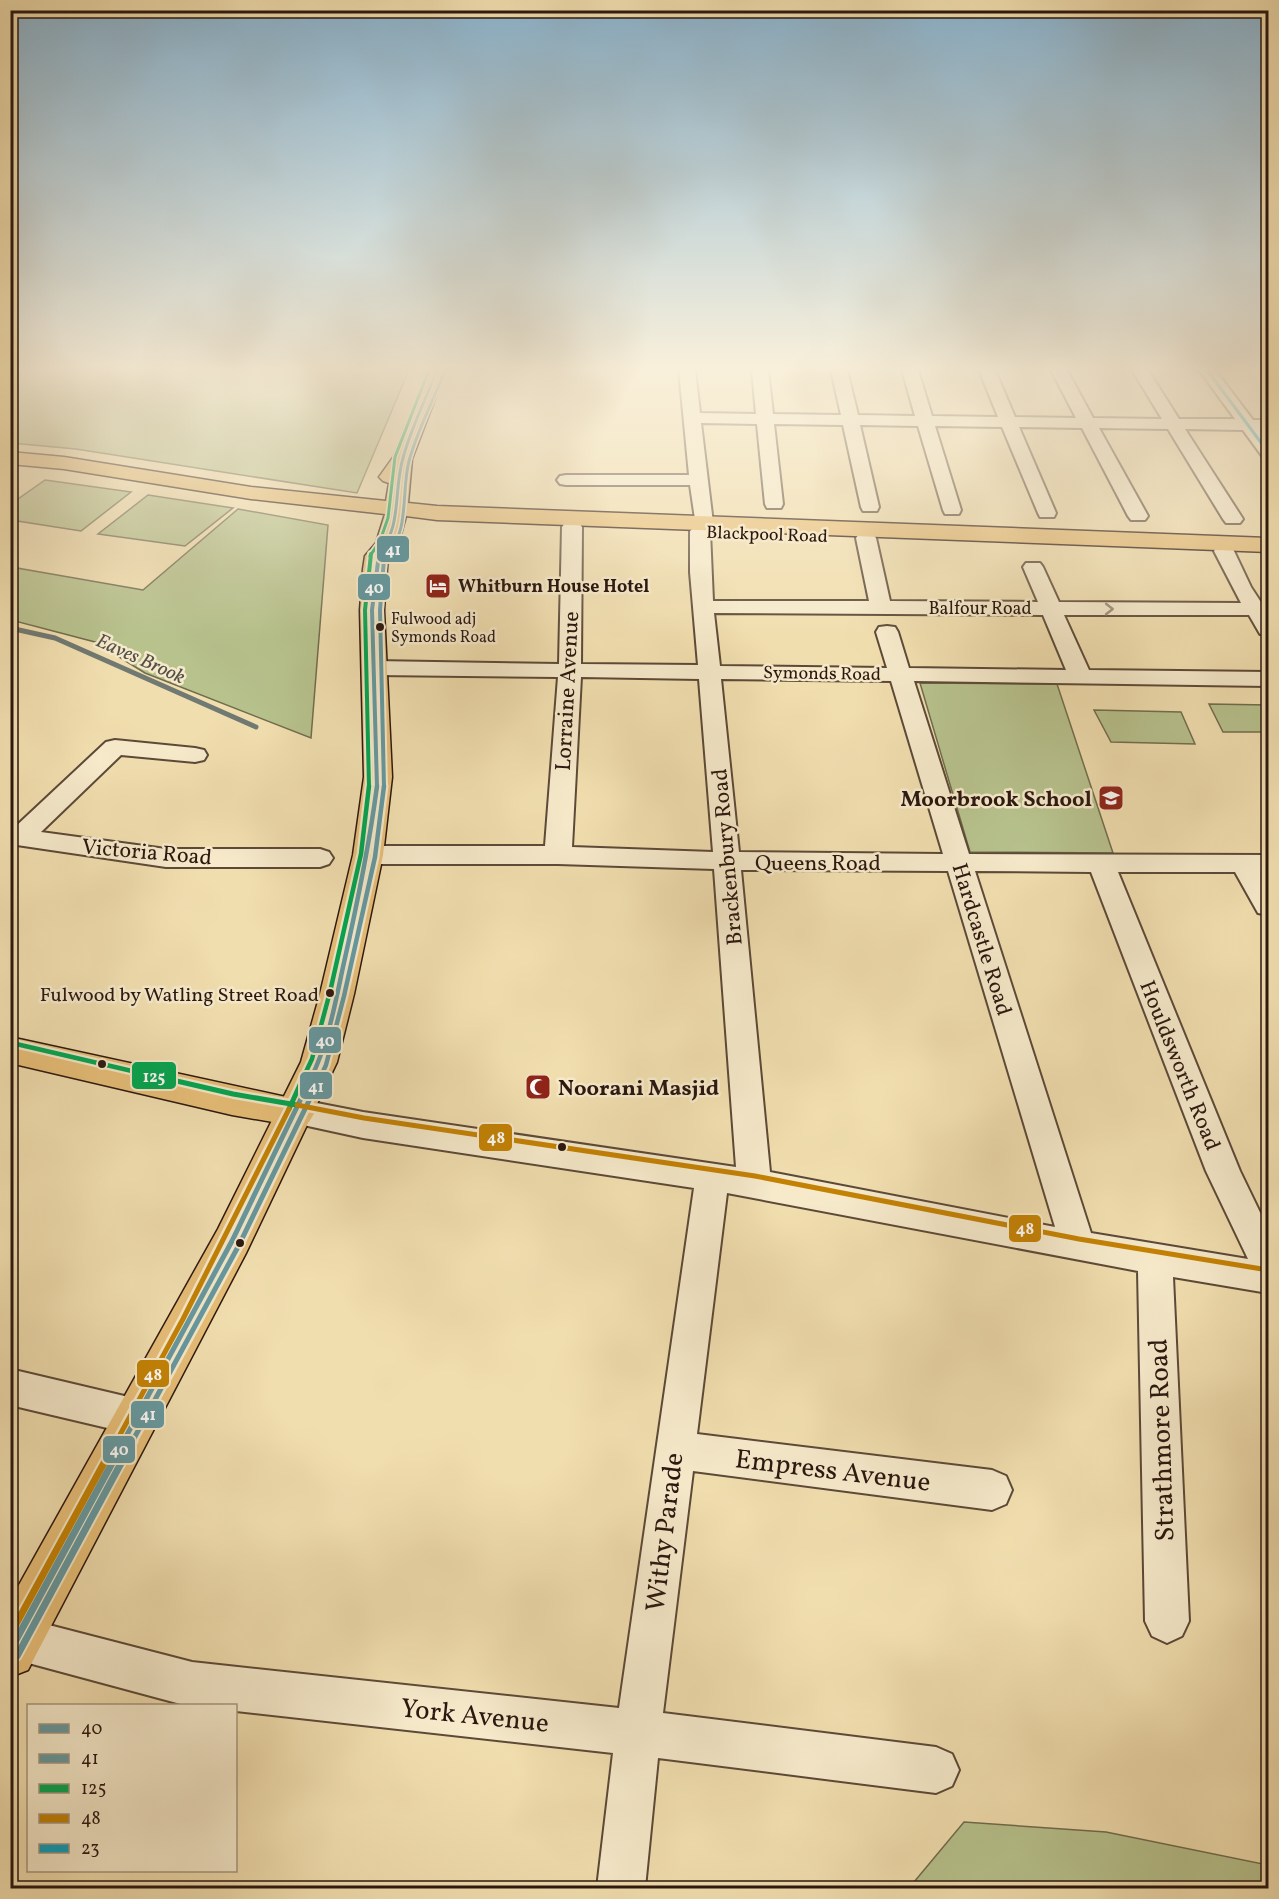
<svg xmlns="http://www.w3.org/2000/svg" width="1279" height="1899" font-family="Vollkorn,serif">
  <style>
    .green { fill: #b7c28d; stroke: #716c4e; stroke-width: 1.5 }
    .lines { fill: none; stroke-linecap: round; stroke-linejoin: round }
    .stream { stroke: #707972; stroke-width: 5 }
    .minor-casing { stroke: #5c4938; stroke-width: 4 }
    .major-casing { stroke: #2b1710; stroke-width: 3 }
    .highway-casing { stroke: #2b1710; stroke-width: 3 }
    .minor { fill: #f6eacb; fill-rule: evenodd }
    .major { fill: #e8bf78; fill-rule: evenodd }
    .highway { fill: #e8bf78; fill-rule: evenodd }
    .bus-1-far4-casing { stroke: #f6eacb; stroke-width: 6 }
    .bus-1-far3-casing { stroke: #f6eacb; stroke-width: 8 }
    .bus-1-far2-casing { stroke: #f6eacb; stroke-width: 9 }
    .bus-1-far1-casing { stroke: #f6eacb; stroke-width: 10 }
    .bus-1-casing { stroke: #f6eacb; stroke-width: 11 }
    .bus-2-far4-casing { stroke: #f6eacb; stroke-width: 6 }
    .bus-2-far3-casing { stroke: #f6eacb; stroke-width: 8 }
    .bus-2-far2-casing { stroke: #f6eacb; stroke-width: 9 }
    .bus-2-far1-casing { stroke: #f6eacb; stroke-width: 10 }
    .bus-2-casing { stroke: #f6eacb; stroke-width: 11 }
    .bus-3-far3-casing { stroke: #f6eacb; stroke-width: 6 }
    .bus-3-far2-casing { stroke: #f6eacb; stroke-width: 8 }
    .bus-3-far1-casing { stroke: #f6eacb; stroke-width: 9 }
    .bus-3-casing { stroke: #f6eacb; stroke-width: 10 }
    .bus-4-far1-casing { stroke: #f6eacb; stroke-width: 10 }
    .bus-4-casing { stroke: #f6eacb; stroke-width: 11 }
    .bus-5-casing { stroke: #f6eacb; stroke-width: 6 }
    .bus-1-far4 { stroke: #6599a1; stroke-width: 3 }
    .bus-1-far3 { stroke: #6599a1; stroke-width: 4 }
    .bus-1-far2 { stroke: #6599a1; stroke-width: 4.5 }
    .bus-1-far1 { stroke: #6599a1; stroke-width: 5 }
    .bus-1 { stroke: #6599a1; stroke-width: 7 }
    .bus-2-far4 { stroke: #6599a1; stroke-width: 3 }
    .bus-2-far3 { stroke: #6599a1; stroke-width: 4 }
    .bus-2-far2 { stroke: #6599a1; stroke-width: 4.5 }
    .bus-2-far1 { stroke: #6599a1; stroke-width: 5 }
    .bus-2 { stroke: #6599a1; stroke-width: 7 }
    .bus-3-far3 { stroke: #00a651; stroke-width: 3 }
    .bus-3-far2 { stroke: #00a651; stroke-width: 4 }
    .bus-3-far1 { stroke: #00a651; stroke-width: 4.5 }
    .bus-3 { stroke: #00a651; stroke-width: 5 }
    .bus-4-far1 { stroke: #c48204; stroke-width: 5 }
    .bus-4 { stroke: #c48204; stroke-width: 7 }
    .bus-5 { stroke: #02a2c4; stroke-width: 3 }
    .oneway { stroke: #9b8b77 }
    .bus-dot { fill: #2b1710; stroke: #f6eacb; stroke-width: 2 }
    .labels { text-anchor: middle; stroke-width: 5; stroke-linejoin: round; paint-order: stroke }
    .far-bus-label { font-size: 16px; fill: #2b1710; stroke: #f6eacb; text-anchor: start }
    .far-street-label { font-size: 18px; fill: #2b1710; stroke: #f6eacb }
    .far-poi-label { font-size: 18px; font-weight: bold; fill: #2b1710; stroke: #f6eacb; text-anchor: start }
    .far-water-label { font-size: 20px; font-style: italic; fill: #535049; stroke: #f6eacb }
    .bus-label { font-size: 20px; fill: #2b1710; stroke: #f6eacb; text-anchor: end }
    .street-label { font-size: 22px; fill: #2b1710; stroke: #f6eacb }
    .poi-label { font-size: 22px; font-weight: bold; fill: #2b1710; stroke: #f6eacb; text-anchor: end }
    .near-street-label { font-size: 27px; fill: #2b1710; stroke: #f6eacb }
    .line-badge { stroke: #f6eacb; stroke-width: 2 }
    .badge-label { font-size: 16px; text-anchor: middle; font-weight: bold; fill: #fff }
  </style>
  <rect width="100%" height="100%" fill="#f1deaf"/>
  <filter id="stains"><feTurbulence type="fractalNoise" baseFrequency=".00333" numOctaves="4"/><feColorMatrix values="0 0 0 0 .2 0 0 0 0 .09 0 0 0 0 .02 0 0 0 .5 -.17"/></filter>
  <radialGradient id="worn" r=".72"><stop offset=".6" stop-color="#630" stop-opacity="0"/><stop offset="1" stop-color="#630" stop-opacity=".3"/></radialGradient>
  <g class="green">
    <path d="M11,370H409L357,493L76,449L11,443Z"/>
    <path d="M45,480L131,492L81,531L11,520V504Z"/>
    <path d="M148,495L233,508L185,546L98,534Z"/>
    <path d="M238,509L328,525L311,738L145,673L95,642L11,620V567L143,590Z"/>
    <path d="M920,683L1057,684L1113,853L970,852Z"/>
    <path d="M1209,704L1268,705V732H1223Z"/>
    <path d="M1094,710L1181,712L1195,744L1111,742Z"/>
    <path d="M964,1822L1106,1832L1268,1865V1888H909Z"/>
  </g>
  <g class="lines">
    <path class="stream" d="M10,628L55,638L256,727"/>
    <g class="minor-casing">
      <g id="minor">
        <path d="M679,370H695L700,413L756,414L752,370H768L773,414L841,415L831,370H847L858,415L915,416L902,370H918L932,416L998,417L979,370H995L1015,417L1076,418L1051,370H1067L1093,418L1162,419L1132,370H1148L1179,419H1235L1199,370H1215L1253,420H1268V430H1260L1268,441V457L1262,456L1243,430L1185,429L1243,519L1240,523H1226L1223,519L1168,429L1099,428L1148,516L1145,520H1131L1128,516L1082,428L1019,427L1056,513L1054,517H1040L1038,513L1002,427L935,426L961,510L959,514H945L943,510L918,426L860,425L879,507L877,511H863L861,507L843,425L774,424L783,504L781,508H767L765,504L757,424L701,423L713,523L707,528L710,531L713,601H869L856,538L859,534H873L876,538L890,601L1038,602L1023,567L1026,563H1040L1043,567L1059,602L1241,603L1214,551L1217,547H1231L1234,551L1251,587L1268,613V635L1260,634L1249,615H1064L1089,670L1268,672V686L914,681L969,854L1268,855V873H1262L1268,883V915L1258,913L1235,872H1118L1240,1171L1268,1229V1293L1173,1277L1189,1621L1182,1636L1167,1643L1152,1636L1145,1621L1138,1271L727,1193L697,1434L992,1470L1006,1476L1012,1490L1006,1504L992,1510L693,1471L663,1713L936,1747L952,1754L959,1770L952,1786L936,1793L658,1758L645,1888H597L613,1753L236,1711V1706H188L10,1658V1620L18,1617L192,1662L619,1708L694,1188L363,1138L285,1121L280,1112L285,1103L296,1099L363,1112L736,1167L714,869L558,864H368L359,861L355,855L359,849L368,846H545L558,677L375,675L367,673L364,668L367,663L375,661L559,664L562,527L565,523H579L582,527L581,664L698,665L690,572V531L696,526L690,485H566L560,484L557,480L560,476L566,475H689ZM714,613L1043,615L1066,670L909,668L898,632L895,627L887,626L879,627L876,632L887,668L720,666ZM581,677L699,679L713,852L572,847ZM721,679L891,681L943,854L739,852ZM741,870L948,871L1055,1227L770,1172ZM975,871L1091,872L1206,1171L1248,1259L1091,1233Z"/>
        <path d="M115,740L195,748L204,750L207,755L204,760L195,762L121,755L41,832L166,849H320L329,852L333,858L329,864L320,867H166L10,844V828H14L106,742Z"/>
        <path d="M10,1369L137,1399L151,1404L156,1417L151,1430L137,1435L10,1405Z"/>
      </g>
    </g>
    <g class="major-casing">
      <path id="major" d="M10,1037L309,1102L315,1112L309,1122L296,1126L232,1115L10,1063Z"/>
    </g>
    <g class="highway-casing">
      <path id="highway" d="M428,370H446L412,459L408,503L437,506L1268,538V552L437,520L406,516L398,545L388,557L387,569L384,610L392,777L383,855L354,994L337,1062L246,1253L28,1670L10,1677V1601L218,1229L301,1062L320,994L353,855L364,777L360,610L363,569L365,556L376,543L385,514L251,499L64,469L10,464V452L64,457L251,487L386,501L389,483L383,481L379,477L394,456Z"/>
    </g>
    <use href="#minor" class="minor"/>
    <use href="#major" class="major"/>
    <use href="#highway" class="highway"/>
    <g class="bus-1-far4-casing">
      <path id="bus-1-far4" d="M377,556C403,528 393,491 403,458C411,428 426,399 437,370"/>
    </g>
    <g class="bus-1-far3-casing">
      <path id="bus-1-far3" d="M377,787L372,610L379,554"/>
    </g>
    <g class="bus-1-far2-casing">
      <path id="bus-1-far2" d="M311,1078C328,1044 335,1004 343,967C357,905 369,848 377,786"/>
    </g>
    <g class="bus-1-far1-casing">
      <path id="bus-1-far1" d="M123,1442L232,1241L312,1076"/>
    </g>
    <g class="bus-1-casing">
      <path id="bus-1" d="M10,1651L124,1441"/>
    </g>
    <g class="bus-2-far4-casing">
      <path id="bus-2-far4" d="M387,556C410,530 401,491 409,461C417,431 433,401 444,373"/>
    </g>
    <g class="bus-2-far3-casing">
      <path id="bus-2-far3" d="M384,787L380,610L384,559L389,554"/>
    </g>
    <g class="bus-2-far2-casing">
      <path id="bus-2-far2" d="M320,1078L326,1065L344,996L375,857L384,786"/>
    </g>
    <g class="bus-2-far1-casing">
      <path id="bus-2-far1" d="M132,1442L239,1245L321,1076"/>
    </g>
    <g class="bus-2-casing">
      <path id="bus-2" d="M17,1656L133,1441"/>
    </g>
    <g class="bus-3-far3-casing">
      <path id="bus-3-far3" d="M370,556L380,541L388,518L395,457L429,370"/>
    </g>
    <g class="bus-3-far2-casing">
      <path id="bus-3-far2" d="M369,787L365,610L371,554"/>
    </g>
    <g class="bus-3-far1-casing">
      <g id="bus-3-far1">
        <path d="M12,1043L162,1078"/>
        <path d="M303,1078L312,1059L330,992L361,854L369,786"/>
      </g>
    </g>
    <g class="bus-3-casing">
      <g id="bus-3">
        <path d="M155,1076L233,1094L297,1105"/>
        <path d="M289,1109L304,1076"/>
      </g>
    </g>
    <g class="bus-4-far1-casing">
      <g id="bus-4-far1">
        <path d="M297,1105L364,1118L755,1176L1079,1239L1268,1270"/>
        <path d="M116,1442L183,1319L289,1109"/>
      </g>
    </g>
    <g class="bus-4-casing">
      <path id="bus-4" d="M10,1635L116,1441"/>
    </g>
    <g class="bus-5-casing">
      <path id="bus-5" d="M1207,370L1268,452"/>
    </g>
    <use href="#bus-1-far4" class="bus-1-far4"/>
    <use href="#bus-1-far3" class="bus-1-far3"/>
    <use href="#bus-1-far2" class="bus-1-far2"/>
    <use href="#bus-1-far1" class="bus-1-far1"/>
    <use href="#bus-1" class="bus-1"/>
    <use href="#bus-2-far4" class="bus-2-far4"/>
    <use href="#bus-2-far3" class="bus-2-far3"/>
    <use href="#bus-2-far2" class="bus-2-far2"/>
    <use href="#bus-2-far1" class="bus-2-far1"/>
    <use href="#bus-2" class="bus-2"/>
    <use href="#bus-3-far3" class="bus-3-far3"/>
    <use href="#bus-3-far2" class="bus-3-far2"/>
    <use href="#bus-3-far1" class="bus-3-far1"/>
    <use href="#bus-3" class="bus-3"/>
    <use href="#bus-4-far1" class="bus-4-far1"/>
    <use href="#bus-4" class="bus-4"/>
    <use href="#bus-5" class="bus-5"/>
  </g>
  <defs><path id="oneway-chevron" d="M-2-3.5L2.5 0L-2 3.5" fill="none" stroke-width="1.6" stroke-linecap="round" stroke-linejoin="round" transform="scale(1.5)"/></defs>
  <use class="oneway" href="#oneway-chevron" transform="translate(1109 609)"/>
  <linearGradient id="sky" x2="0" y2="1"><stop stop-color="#8ab6d3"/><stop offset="0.58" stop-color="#f9f0db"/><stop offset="1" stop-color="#f9f0db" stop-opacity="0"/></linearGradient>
  <rect width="1279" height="636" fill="url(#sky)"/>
  <defs>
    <g id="hotel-square" transform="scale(1.35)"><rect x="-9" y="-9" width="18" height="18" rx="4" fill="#8f2418" stroke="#f6eacb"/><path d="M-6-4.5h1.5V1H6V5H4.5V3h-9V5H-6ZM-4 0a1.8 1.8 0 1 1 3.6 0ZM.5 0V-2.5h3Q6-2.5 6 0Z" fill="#fff"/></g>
    <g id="school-square" transform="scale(1.35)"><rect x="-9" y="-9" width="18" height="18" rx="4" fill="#8f2418" stroke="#f6eacb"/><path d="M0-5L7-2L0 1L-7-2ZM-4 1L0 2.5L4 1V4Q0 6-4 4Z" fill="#fff"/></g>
    <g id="mosque-square" transform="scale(1.35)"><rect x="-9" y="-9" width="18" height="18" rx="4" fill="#8f2418" stroke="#f6eacb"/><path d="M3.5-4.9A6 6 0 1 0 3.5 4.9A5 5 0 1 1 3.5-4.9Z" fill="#fff"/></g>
  </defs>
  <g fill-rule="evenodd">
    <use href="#hotel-square" x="438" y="586"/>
    <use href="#school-square" x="1111" y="798"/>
    <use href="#mosque-square" x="538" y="1087"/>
  </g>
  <g class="bus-dot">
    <circle cx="380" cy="627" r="5"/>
    <circle cx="330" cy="993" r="5"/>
    <circle cx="102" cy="1064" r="5"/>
    <circle cx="562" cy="1147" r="5"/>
    <circle cx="240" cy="1243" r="5"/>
  </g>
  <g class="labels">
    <g class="far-bus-label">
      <text x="391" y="624">Fulwood adj<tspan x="391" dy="18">Symonds Road</tspan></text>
    </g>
    <g class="far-street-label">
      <text transform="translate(767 534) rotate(2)" y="6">Blackpool Road</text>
      <text x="980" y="614">Balfour Road</text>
      <text transform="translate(822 673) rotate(1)" y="6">Symonds Road</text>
    </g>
    <g class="far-poi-label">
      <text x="458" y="592">Whitburn House Hotel</text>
    </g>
    <g class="far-water-label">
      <text transform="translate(141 658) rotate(24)" y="7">Eaves Brook</text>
    </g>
    <g class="bus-label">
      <text x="319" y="1001">Fulwood by Watling Street Road</text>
    </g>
    <g class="street-label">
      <text transform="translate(566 691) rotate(-87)" y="8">Lorraine Avenue</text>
      <text transform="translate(147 851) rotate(5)" y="8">Victoria Road</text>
      <text transform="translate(726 857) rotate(-95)" y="8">Brackenbury Road</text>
      <text x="818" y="870">Queens Road</text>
      <text transform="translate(983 939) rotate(73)" y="8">Hardcastle Road</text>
      <text transform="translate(1181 1065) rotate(68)" y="8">Houldsworth Road</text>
    </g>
    <g class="poi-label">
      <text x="1092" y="806">Moorbrook School</text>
      <text x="558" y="1095" text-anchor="start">Noorani Masjid</text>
    </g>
    <g class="near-street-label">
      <text transform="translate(1161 1440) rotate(-92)" y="9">Strathmore Road</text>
      <text transform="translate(833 1470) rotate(7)" y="9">Empress Avenue</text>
      <text transform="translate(664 1532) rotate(-83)" y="9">Withy Parade</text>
      <text transform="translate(475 1715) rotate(6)" y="9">York Avenue</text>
    </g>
  </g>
  <g class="line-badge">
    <rect x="376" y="535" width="34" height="28" rx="6" fill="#6599a1"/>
    <rect x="357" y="573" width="34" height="28" rx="6" fill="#6599a1"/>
    <rect x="308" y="1026" width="34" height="28" rx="6" fill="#6599a1"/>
    <rect x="131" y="1061" width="46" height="29" rx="6" fill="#00a651"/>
    <rect x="299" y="1071" width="34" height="29" rx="6" fill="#6599a1"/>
    <rect x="478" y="1123" width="35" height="29" rx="6" fill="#c48204"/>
    <rect x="1008" y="1214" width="34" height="29" rx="6" fill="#c48204"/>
    <rect x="136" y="1359" width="34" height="29" rx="6" fill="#c48204"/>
    <rect x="130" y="1400" width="35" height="29" rx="6" fill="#6599a1"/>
    <rect x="102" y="1435" width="34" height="29" rx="6" fill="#6599a1"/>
  </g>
  <g class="badge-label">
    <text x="393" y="555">41</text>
    <text x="374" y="593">40</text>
    <text x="325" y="1046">40</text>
    <text x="154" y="1082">125</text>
    <text x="316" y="1092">41</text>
    <text x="496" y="1143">48</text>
    <text x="1025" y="1234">48</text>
    <text x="153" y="1380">48</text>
    <text x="148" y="1420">41</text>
    <text x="119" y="1455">40</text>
  </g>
  <rect width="1279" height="1899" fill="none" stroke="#f1deaf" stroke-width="36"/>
  <rect x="12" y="12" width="1255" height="1875" fill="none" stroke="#2b1710" stroke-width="3"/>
  <rect x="18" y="18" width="1243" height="1863" fill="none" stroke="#2b1710" stroke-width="1.5"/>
  <rect x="27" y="1704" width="210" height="168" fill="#f6eacb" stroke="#a59680" stroke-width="1.5"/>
  <rect x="39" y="1724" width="30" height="9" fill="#6599a1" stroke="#a59680" stroke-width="1.5"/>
  <text x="81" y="1734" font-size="18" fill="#2b1710">40</text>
  <rect x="39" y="1754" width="30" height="9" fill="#6599a1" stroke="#a59680" stroke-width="1.5"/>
  <text x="81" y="1764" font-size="18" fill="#2b1710">41</text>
  <rect x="39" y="1784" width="30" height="9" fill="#00a651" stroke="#a59680" stroke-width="1.5"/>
  <text x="81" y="1794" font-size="18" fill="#2b1710">125</text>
  <rect x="39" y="1814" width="30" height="9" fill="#c48204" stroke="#a59680" stroke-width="1.5"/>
  <text x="81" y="1824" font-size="18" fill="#2b1710">48</text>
  <rect x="39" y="1844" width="30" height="9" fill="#02a2c4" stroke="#a59680" stroke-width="1.5"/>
  <text x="81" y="1854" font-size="18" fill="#2b1710">23</text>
  <rect width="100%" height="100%" filter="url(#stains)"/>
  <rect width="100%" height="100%" fill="url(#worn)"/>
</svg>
